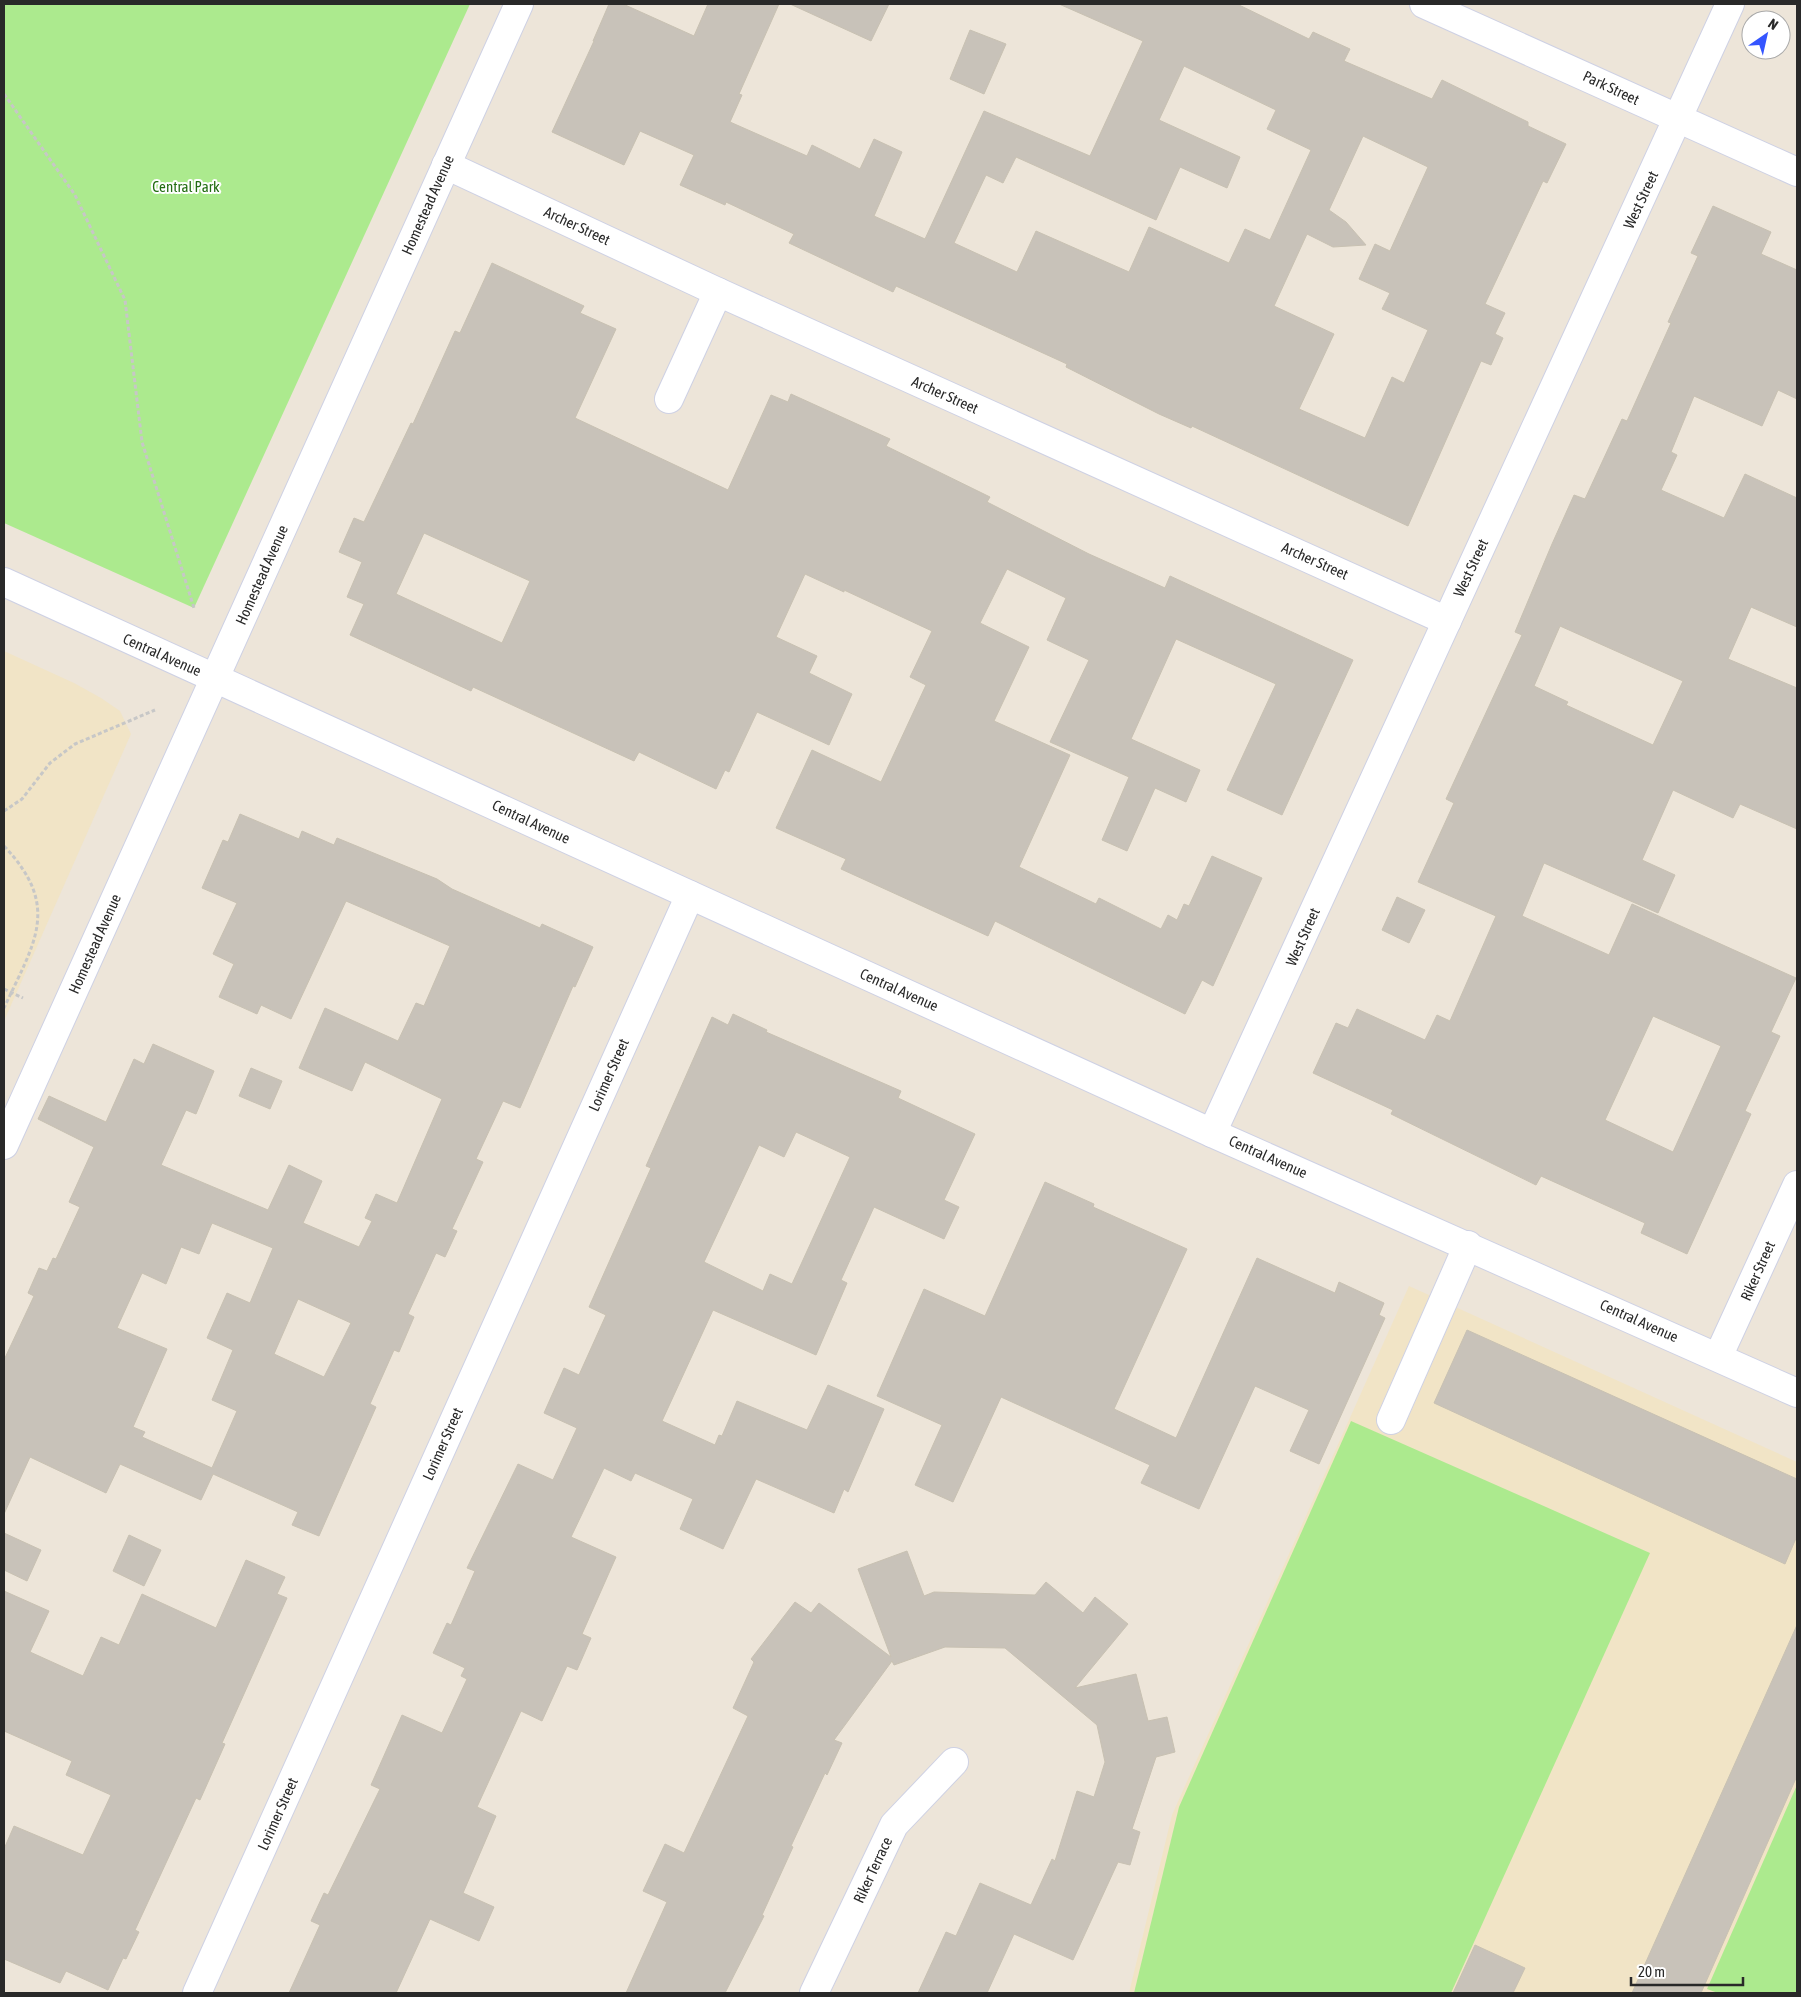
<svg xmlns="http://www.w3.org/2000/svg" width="1801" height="1997" font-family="'Asap Condensed',sans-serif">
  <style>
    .education { fill: #f1e4c6 }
    .green { fill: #acea8e }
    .building { fill: #c8c2b9; stroke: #c8c1b2; fill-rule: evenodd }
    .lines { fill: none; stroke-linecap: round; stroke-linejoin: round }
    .minor-casing { stroke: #ced1e4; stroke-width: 30 }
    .path { stroke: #c7c7c7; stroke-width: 3; stroke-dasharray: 4 2.5; stroke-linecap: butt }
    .minor { stroke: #fff; stroke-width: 28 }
    .labels { text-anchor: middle; stroke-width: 4; stroke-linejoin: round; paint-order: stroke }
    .street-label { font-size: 15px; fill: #292929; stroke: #fff }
    .park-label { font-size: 15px; fill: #226d11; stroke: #fff }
  </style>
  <rect width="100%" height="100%" fill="#ede5d9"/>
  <g class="education">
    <path d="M4,651L74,683L101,698L120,711L131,734L4,1021Z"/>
    <path d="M1409,1286L1797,1462V1993H1129L1172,1815Z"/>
  </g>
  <g class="green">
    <path d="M4,4H470L194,608L4,523Z"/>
    <path d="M1351,1421L1650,1553L1451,1993H1134L1179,1807Z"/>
    <path d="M1797,1785V1993H1718L1707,1989Z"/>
  </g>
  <g class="building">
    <path d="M609,4H623L694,36L708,4H779L739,94L742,95L730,122L807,156L812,145L860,169L874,139L902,152L874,216L925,239L984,111L1090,156L1143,41L1059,4H1237L1309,39L1313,32L1350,49L1344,61L1432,99L1442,80L1528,122V126L1566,144L1547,183L1543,181L1485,304L1505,313L1495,334L1503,338L1491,365L1481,361L1408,526L1192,426L1191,428L1159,414L1066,367L1067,364L986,327L896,286L893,292L789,243L794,234L726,202L725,205L680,185L694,155L640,131L624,165L552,132L594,41H593ZM1184,66L1276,110L1267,129L1311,150L1270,240L1245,229L1229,263L1149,227L1129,272L1036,231L1017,272L954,243L986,175L1003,183L1016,157L1156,220L1180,167L1227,188L1240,157L1159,120ZM1363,136L1428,167L1390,251L1375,244L1359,279L1390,293L1382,309L1428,330L1404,383L1392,377L1365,438L1299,409L1334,334L1274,306L1307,234L1333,247L1366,245L1346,222L1329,210Z"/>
    <path d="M790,4H889L871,41Z"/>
    <path d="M970,30L1006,44L984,94L950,79Z"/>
    <path d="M1713,206L1771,232L1761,254L1797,270V399L1778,390L1762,426L1694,396L1671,452L1677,455L1661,490L1724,518L1745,474L1797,498V627L1751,607L1728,659L1797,688V829L1740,804L1733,818L1673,790L1642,860L1675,875L1658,913L1544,863L1522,916L1609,955L1632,904L1796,978L1771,1032L1780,1036L1745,1111L1751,1114L1687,1254L1641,1233L1645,1223L1541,1176L1536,1185L1391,1114L1393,1110L1313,1073L1336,1023L1348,1028L1357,1009L1425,1040L1437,1015L1450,1021L1496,916L1418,882L1454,803L1446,799L1522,635L1515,632L1552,544L1574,495L1585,499L1622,419L1627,421L1671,323L1668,322L1698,256L1691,253ZM1560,626L1683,681L1653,745L1566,705L1568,702L1534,686ZM1653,1016L1721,1046L1673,1152L1605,1120Z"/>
    <path d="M492,263L584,306L580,313L616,329L575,418L728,490L771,395L788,402L791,394L890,439L886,446L990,497L987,502L1089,554L1165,588L1170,576L1353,660L1282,815L1227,790L1276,684L1176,639L1131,739L1200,770L1186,802L1155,788L1127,851L1102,840L1129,777L1050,742L1089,660L1047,640L1066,598L1007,569L980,623L1029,647L994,721L1070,755L1019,867L1096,904L1099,898L1161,929L1168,915L1177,920L1184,904L1189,906L1212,856L1262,878L1213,986L1202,980L1185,1014L995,921L988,936L841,869L846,859L776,828L812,750L881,782L926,685L910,677L932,631L844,590V592L805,574L776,637L817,656L809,673L852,694L829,745L757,712L729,772L725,770L716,789L639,752L634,761L473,687L471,691L350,635L364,604L347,597L362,562L339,552L354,518L364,522L411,423L413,424L455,331L460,333ZM424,533L530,581L502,643L396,594Z"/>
    <path d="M240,814L299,839L302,831L334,845L337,838L437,879L452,889L540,928L542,924L593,947L575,987L573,986L520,1108L503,1101L476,1159L483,1162L452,1229L457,1231L445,1257L436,1253L408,1314L414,1317L399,1352L394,1350L370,1404L376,1407L319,1536L292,1525L298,1512L213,1474L201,1500L120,1464L106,1493L30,1457L4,1514V1360L34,1296L28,1293L39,1268L47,1271L53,1258L56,1259L80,1207L69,1202L94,1147L38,1119L49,1096L106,1122L134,1059L144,1064L153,1044L214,1071L196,1114L186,1110L161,1165L268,1210L289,1165L322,1181L303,1223L359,1247L372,1221L365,1218L376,1194L397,1203L442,1099L365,1062L352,1091L299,1068L325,1008L398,1041L416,1003L424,1006L450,946L346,901L291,1019L261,1005L257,1014L219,997L234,964L213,954L237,903L202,888L223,840L228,842ZM212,1223L273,1248L250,1303L227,1293L207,1338L233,1350L212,1400L237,1411L212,1468L142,1437L145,1432L133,1427L167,1349L117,1328L142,1273L166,1284L181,1247L199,1254ZM298,1299L351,1323L324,1377L274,1354Z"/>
    <path d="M1397,897L1425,910L1409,943L1382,930Z"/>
    <path d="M733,1014L767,1030L766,1032L901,1091L898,1098L975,1134L944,1200L959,1207L944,1239L874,1207L841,1280L847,1283L816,1355L713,1310L662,1421L715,1445L719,1435L722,1436L737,1401L807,1430L828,1385L884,1409L848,1492L844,1489L834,1513L756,1479L723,1549L680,1529L693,1499L635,1473L631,1481L604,1468L571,1537L616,1557L582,1634L591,1638L577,1670L567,1666L542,1721L521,1711L477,1807L496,1816L463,1893L494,1907L479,1941L430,1919L396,1993H289L320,1925L311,1921L324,1893L328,1895L380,1789L371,1785L402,1715L442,1733L467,1679L461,1676L465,1668L433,1653L447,1623L451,1625L475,1571L467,1568L518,1464L553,1480L577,1428L544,1413L564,1368L579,1375L606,1315L589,1307L651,1168L646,1166L712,1017L728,1025ZM796,1132L850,1157L792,1284L770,1274L763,1291L704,1262L759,1145L784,1157Z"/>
    <path d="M251,1068L282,1081L270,1109L239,1096Z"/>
    <path d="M1045,1182L1094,1204L1093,1207L1187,1249L1114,1409L1176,1438L1257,1258L1335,1293L1339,1282L1384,1303L1379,1315L1385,1318L1319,1464L1290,1451L1309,1410L1255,1386L1199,1509L1141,1483L1150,1465L1001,1397L953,1502L915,1485L942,1425L877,1396L924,1289L985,1316Z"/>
    <path d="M1467,1330L1797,1479V1536L1785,1564L1434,1403Z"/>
    <path d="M4,1533L41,1550L27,1581L4,1570Z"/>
    <path d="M129,1535L161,1550L144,1586L113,1571Z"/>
    <path d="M907,1551L924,1596L934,1592L1035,1595L1046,1582L1083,1613L1095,1597L1128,1624L1075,1688L1136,1674L1148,1721L1167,1717L1175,1752L1156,1757L1132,1829L1140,1832L1130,1865L1118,1862L1073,1960L1014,1934L987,1993H918L946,1932L956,1936L980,1883L1031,1905L1052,1859L1055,1861L1077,1791L1094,1797L1105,1762L1097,1725L1005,1648L945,1647L894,1665L892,1661L834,1740L842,1743L827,1775L825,1773L791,1846L793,1847L762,1915L764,1916L725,1993H626L667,1902L643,1891L665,1844L684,1853L748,1716L733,1708L754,1662L751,1659L795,1602L811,1613L819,1603L891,1657L858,1569Z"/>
    <path d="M246,1560L285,1577L277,1594L287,1598L222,1743L225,1744L200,1800L196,1798L135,1930L139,1932L126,1959L123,1958L108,1990L66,1971L60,1983L4,1959V1849L14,1826L83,1855L111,1795L66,1775L72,1761L4,1731V1591L49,1611L30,1652L83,1676L101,1637L119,1645L142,1594L216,1628Z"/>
    <path d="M1797,1625V1776L1701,1993H1632Z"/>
    <path d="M1475,1945L1525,1968L1513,1993H1453Z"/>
  </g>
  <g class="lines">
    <g class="minor-casing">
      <g id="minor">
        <path d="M1424,4L1797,172"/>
        <path d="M446,165L718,292L1447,621"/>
        <path d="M669,399L718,292"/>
        <path d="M4,582L1212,1133L1797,1393"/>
        <path d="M1212,1133L1730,4"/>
        <path d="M4,1145L519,4"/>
        <path d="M1718,1357L1797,1185"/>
        <path d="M1391,1420L1468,1245"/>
        <path d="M197,1993L690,895"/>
        <path d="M814,1993L894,1825L954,1762"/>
      </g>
    </g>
    <g class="path">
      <path d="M4,94L75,195L125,300L142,442L194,608"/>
      <path d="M4,811L22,799L50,763L75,744L155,710"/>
      <path d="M4,846C62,907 34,943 4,1008"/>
      <path d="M4,989L23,998"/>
    </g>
    <use href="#minor" class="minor"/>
  </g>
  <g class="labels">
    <g class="street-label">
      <text transform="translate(1611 88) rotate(25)" y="5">Park Street</text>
      <text transform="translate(1641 200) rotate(-65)" y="5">West Street</text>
      <text transform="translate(428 205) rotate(-66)" y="5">Homestead Avenue</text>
      <text transform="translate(577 226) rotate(25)" y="5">Archer Street</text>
      <text transform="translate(945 395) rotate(24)" y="5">Archer Street</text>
      <text transform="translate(1315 561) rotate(24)" y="5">Archer Street</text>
      <text transform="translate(1471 568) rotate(-65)" y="5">West Street</text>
      <text transform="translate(262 575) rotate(-66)" y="5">Homestead Avenue</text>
      <text transform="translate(162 655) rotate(24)" y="5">Central Avenue</text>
      <text transform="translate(531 822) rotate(25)" y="5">Central Avenue</text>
      <text transform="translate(1303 937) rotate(-66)" y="5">West Street</text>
      <text transform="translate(95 944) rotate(-66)" y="5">Homestead Avenue</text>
      <text transform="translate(899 990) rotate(24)" y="5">Central Avenue</text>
      <text transform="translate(609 1075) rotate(-66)" y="5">Lorimer Street</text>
      <text transform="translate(1268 1157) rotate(24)" y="5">Central Avenue</text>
      <text transform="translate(1758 1271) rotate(-66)" y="5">Riker Street</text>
      <text transform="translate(1639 1321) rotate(24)" y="5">Central Avenue</text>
      <text transform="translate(443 1444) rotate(-66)" y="5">Lorimer Street</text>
      <text transform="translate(278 1814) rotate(-66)" y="5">Lorimer Street</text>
      <text transform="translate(873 1870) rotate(-65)" y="5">Riker Terrace</text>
    </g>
    <g class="park-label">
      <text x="186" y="192">Central Park</text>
    </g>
  </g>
  <rect width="1801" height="1997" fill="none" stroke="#292929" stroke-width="10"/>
  <g transform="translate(1766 35) rotate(34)"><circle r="24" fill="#ffffff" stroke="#a9a9a9"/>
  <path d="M0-4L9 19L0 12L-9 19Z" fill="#3455ff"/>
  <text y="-8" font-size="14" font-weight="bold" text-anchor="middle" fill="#292929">N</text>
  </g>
  <path d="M1631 1977v8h112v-8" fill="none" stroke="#292929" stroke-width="2.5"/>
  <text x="1638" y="1977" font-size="15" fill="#292929" stroke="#ffffff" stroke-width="4" paint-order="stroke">20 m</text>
</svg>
